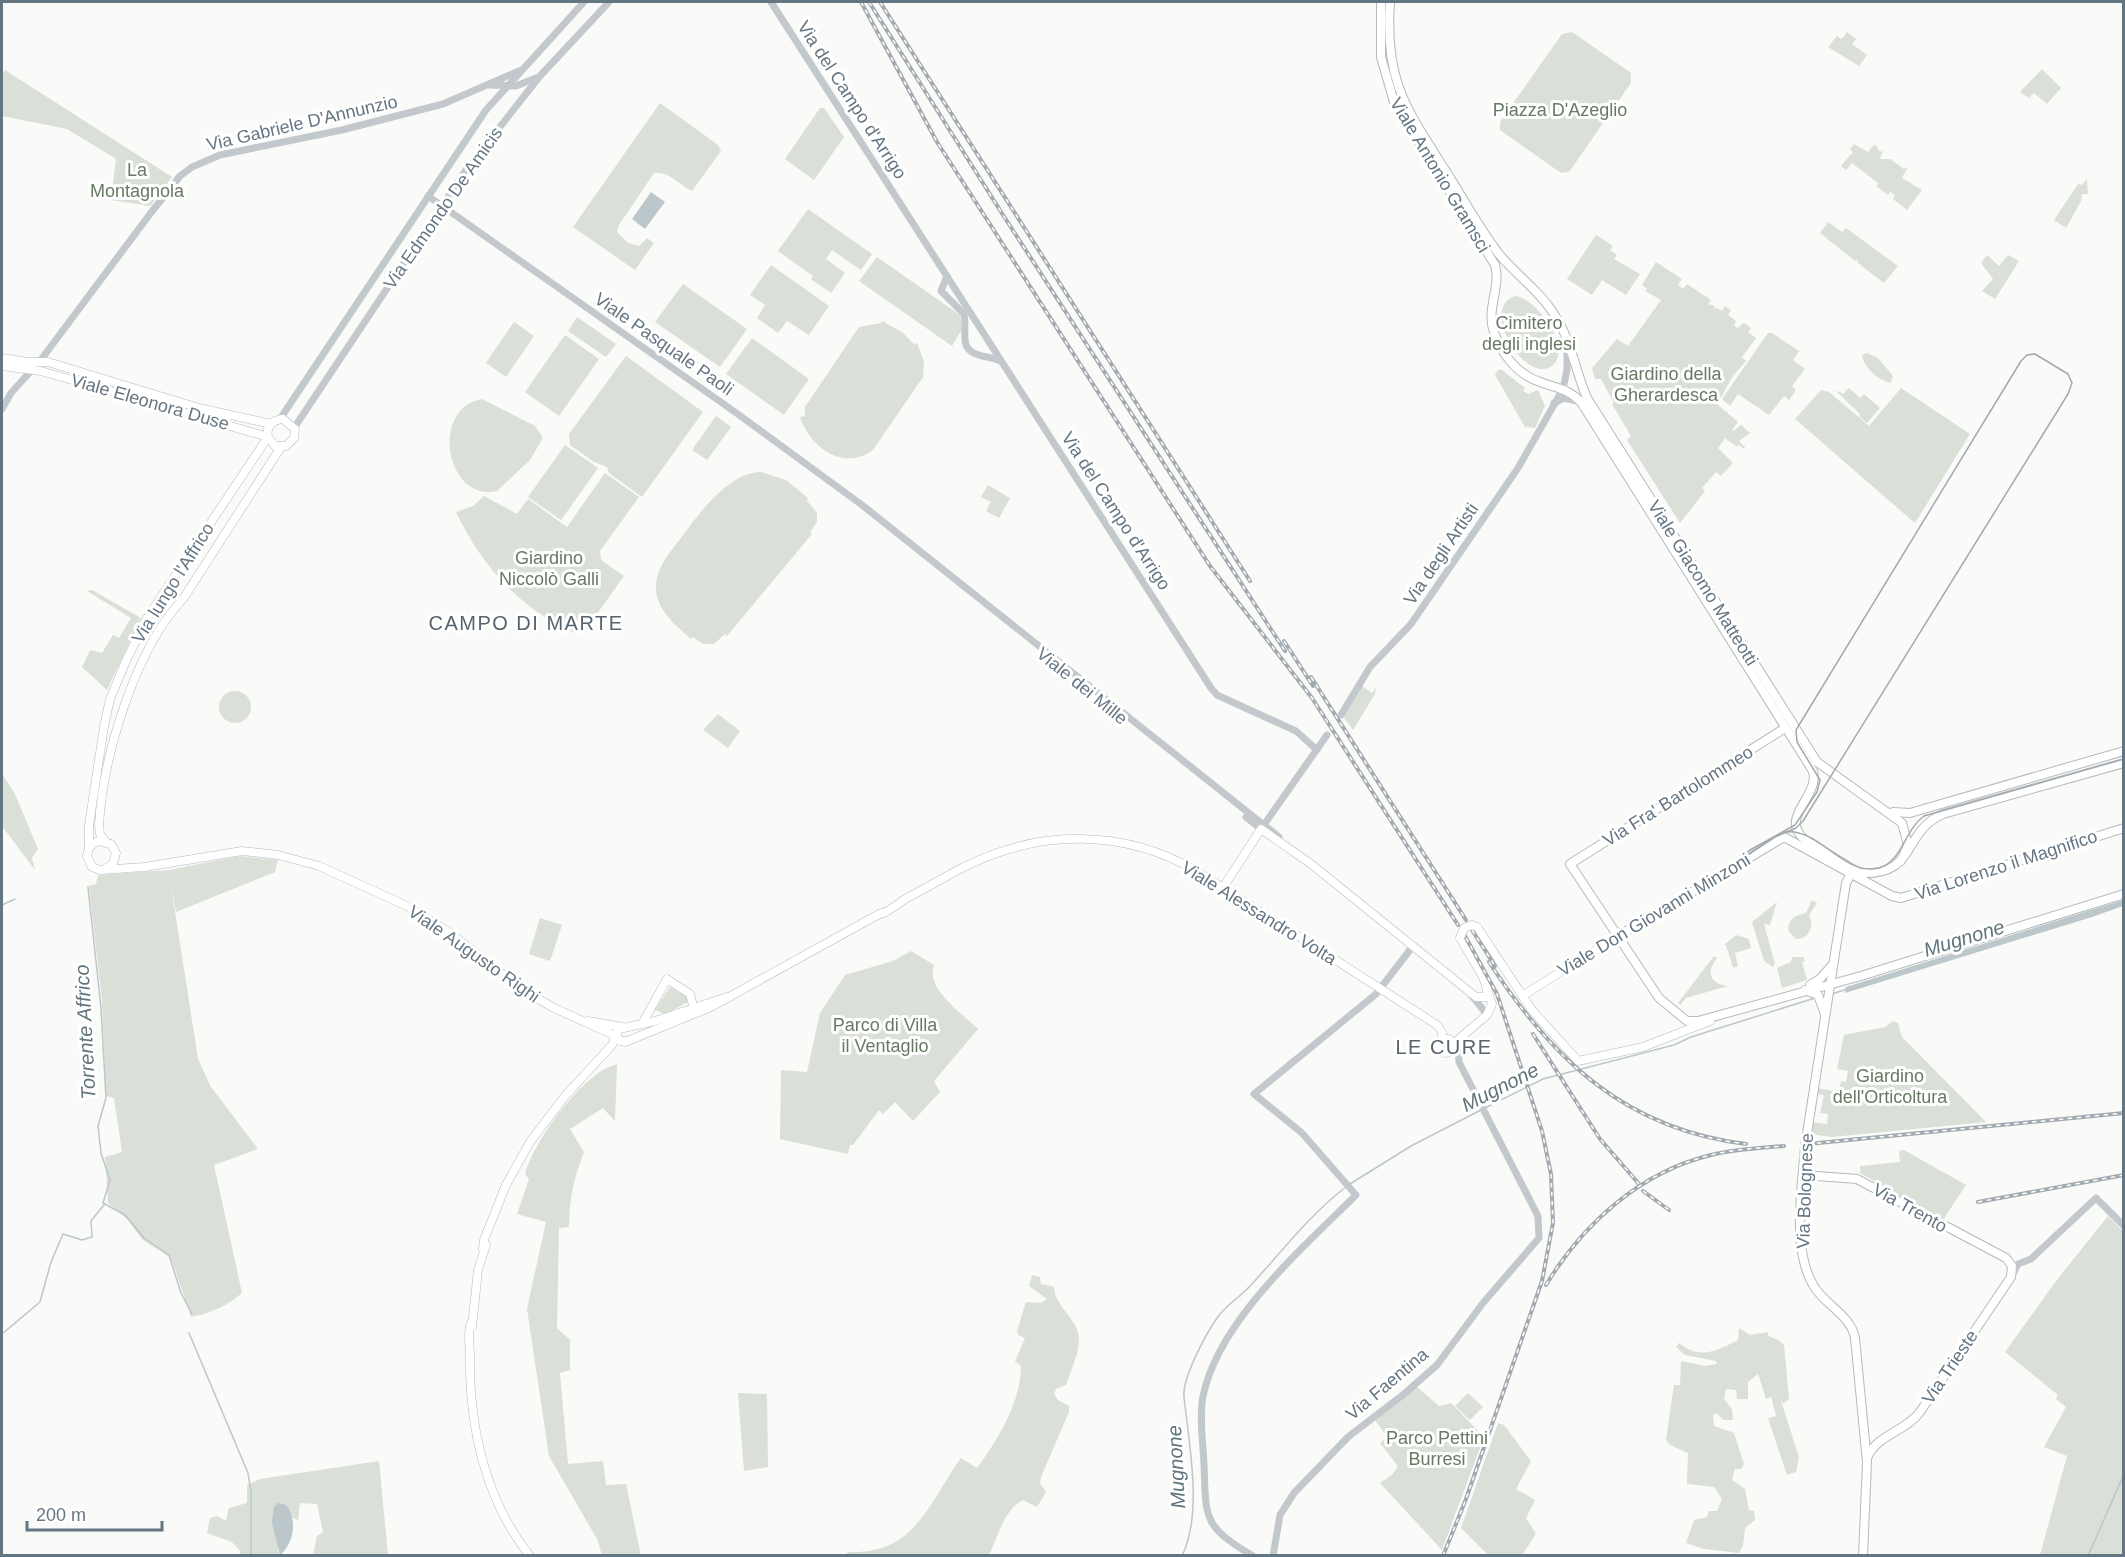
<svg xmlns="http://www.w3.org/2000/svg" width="2125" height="1557" font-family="Helvetica,sans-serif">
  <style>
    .green { fill: #dadfd7 }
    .water { fill: #bbc7cb }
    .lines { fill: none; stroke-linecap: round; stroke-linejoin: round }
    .stream { stroke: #bbc7cb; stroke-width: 1.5 }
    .secondary-casing { stroke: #b3babf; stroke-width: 9 }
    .primary-casing { stroke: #b5babe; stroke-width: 10 }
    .tertiary { stroke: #c3c8cc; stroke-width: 7 }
    .secondary { stroke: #fff; stroke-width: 8 }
    .primary { stroke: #fff; stroke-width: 8 }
    .tram { stroke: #a2aab0; stroke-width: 1.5 }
    .rail-casing { stroke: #a2aab0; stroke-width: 4 }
    .rail { stroke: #fff; stroke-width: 1.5; stroke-dasharray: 4.5; stroke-linecap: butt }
    .secondary-bridge-casing { stroke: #b3babf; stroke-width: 9; stroke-linecap: butt }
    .primary-bridge-casing { stroke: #b5babe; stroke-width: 10; stroke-linecap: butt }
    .secondary-bridge { stroke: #fff; stroke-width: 8 }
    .primary-bridge { stroke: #fff; stroke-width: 8 }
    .labels { text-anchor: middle; stroke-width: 6; stroke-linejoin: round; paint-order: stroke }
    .street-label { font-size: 18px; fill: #657683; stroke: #fff }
    .park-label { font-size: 18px; fill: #687a64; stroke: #fff }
    .neighbourhood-label { font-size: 20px; letter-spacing: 1.5px; fill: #57646e; stroke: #fff }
    .water-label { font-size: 20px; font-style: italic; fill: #60757c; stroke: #fff }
  </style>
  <rect width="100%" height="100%" fill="#fafaf8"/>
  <g class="green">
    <path d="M1572,32L1631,73V83L1569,172L1561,173L1500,130V122L1562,34Z"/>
    <path d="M1847,32L1856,39L1852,44L1867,55L1859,66L1828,47L1837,36L1842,39Z"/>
    <path d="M2042,69L2061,88L2047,104L2034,93L2029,98L2020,92Z"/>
    <path d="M5,70L172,177L150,206L111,200L116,159L67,129L2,116V75Z"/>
    <path d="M660,103L718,145L721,151L692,191C679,185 669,171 654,173L619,225L617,232L628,243L639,246L647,238L654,243L635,270L573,227Z"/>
    <path d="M820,108H824L844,137L814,180L785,159Z"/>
    <path d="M1854,144L1868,152L1875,144L1880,152L1883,150L1880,159H1890L1904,169L1908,167L1902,178L1922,190L1907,210L1893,199L1895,195L1890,192L1888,195L1876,186L1878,183L1853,164L1854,161L1846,170L1841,166L1853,152L1850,149Z"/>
    <path d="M2087,179L2088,194H2082L2081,201L2066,228L2054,220L2078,184L2082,185Z"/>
    <path d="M808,209L872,254L861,270L832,250L826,259L845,273L831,293L811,279L813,276L778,251Z"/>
    <path d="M1828,222L1842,232L1846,228L1898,266L1884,283L1858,263L1857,259L1855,261L1820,233Z"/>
    <path d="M1596,235L1613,246L1610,250L1617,255L1614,259L1640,274L1626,295L1602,280L1592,295L1567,279Z"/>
    <path d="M1987,255L1999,266L2008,255L2019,261L1995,299L1982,291L1993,279L1981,263Z"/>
    <path d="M877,257L960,315L962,329L952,346L859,281Z"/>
    <path d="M1656,262L1682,279L1678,285L1683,289L1687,284L1711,300L1708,304L1715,306L1714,310L1717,308L1722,311L1725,306L1731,310L1728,315L1736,321L1734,326L1738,328L1744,323L1751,328L1748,332L1756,338L1742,357L1746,361L1733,376L1717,404L1738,422L1732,430L1734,431L1741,425L1750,433L1739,441L1745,447L1744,449L1739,445L1737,447L1725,438L1718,448L1733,463L1721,476L1716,472L1702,488L1705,491L1680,523L1627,440L1631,436L1612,404L1614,403L1601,379H1595L1592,368L1617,339L1628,346L1661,300L1645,291L1647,289L1642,285Z"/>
    <path d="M771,265L829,306L809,335L787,321L778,333L757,318L765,305L750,295Z"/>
    <path d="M683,284L747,329L720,367L655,322Z"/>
    <path d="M1516,296C1537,299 1572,348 1553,365C1528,388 1476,307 1516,296Z"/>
    <path d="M577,317L616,344L606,357L568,331Z"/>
    <path d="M882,321L902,332L915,345L917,343L924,362L923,377L873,450C843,472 810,447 800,417L805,416V407L859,327L881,323Z"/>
    <path d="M514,322L534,336L506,377L486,363Z"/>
    <path d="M1768,333H1772L1799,351L1793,360L1805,369L1792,386L1796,390L1789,400L1784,396L1769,415L1738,394L1730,406L1722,399Z"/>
    <path d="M565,335L599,359L559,416L525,392Z"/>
    <path d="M752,338L809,379L784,415L726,374Z"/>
    <path d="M1867,353L1878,358L1893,376L1891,383C1879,381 1863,367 1862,355Z"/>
    <path d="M626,356L703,412L642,497L609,473L607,467L594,462L570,445L569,434Z"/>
    <path d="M1498,370H1502L1525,388L1523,391L1528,394L1538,390L1545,406L1535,428L1525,427L1495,375Z"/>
    <path d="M1849,388L1860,398L1864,394L1880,408L1867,423L1859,416L1860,414L1835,390L1843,394Z"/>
    <path d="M1901,388L1970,434L1915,523L1795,419L1821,390L1829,392L1869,426Z"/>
    <path d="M482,399L535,426L543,438L530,460L497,491C446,503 429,408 482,399Z"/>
    <path d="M716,416L731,427L707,460L692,450Z"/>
    <path d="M565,445L598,468L561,520L528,497Z"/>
    <path d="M761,472L786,480L808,498L807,501L817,513V522L810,532L812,534L727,636L725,634L714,644H703L693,637L691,639C663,615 642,594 667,556C690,528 722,473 761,472Z"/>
    <path d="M605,473L639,497L600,551L601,560L624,576L587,628L573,632C520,609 481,565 456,512L473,506L484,496L517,514L528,499L567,527Z"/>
    <path d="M988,485L1010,498L999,518L986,511L991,502L981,497Z"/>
    <path d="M92,590L141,618L107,690L82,667L90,650L102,653L113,635L119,638L131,618L87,591Z"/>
    <path d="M1362,686L1372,693L1376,688L1375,694L1353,730L1342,715Z"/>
    <circle cx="235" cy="707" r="16"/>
    <path d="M718,714L740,731L728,748L703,730Z"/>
    <path d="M2,774L14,792L38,849L32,858L35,870L2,826Z"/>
    <path d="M239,856L278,860L275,872L176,912L170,879L198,1059L211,1087L258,1149L214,1165L242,1293C227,1306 211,1313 191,1317L171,1258L143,1240L127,1219L108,1203L105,1157L122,1152L114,1098L106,1096L102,1001L89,886L96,884L98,875L169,870Z"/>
    <path d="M1812,900L1817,903L1809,915C1815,926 1809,939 1796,939L1789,932C1787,920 1794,915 1806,913Z"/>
    <path d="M1777,902L1770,925L1764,924L1775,964L1773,967L1764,961L1752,922Z"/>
    <path d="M540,918L562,925L550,961L529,954Z"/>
    <path d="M1736,935L1749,939L1751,948L1735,953L1738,966L1733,968L1726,945H1724Z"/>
    <path d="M911,951L934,965C925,989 963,1014 978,1029L934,1081L940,1092L913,1121L895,1102L883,1114L879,1110L853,1145H850L848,1154L780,1139L781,1070L807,1072L820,1013L845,975L893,961Z"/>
    <path d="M1714,956L1717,958C1705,973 1711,984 1728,986L1686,998L1680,1005L1678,1003Z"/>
    <path d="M1792,957H1804L1805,961L1802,962L1807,980L1782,988L1777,968L1791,962Z"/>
    <path d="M670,987L688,997V1002L665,1014L655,1010Z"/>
    <path d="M1893,1021L1898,1023L1902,1037L1986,1122L1832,1137L1809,1134L1811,1122L1827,1124L1828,1114L1820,1113L1824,1095L1816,1094L1817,1088L1839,1092L1841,1081L1846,1082L1848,1071L1837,1069L1844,1035L1885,1027Z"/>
    <path d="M617,1064L615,1121L603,1108L570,1129L584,1152C574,1177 569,1200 569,1227L559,1228L557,1328L570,1340V1370L560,1373L568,1464L603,1461L606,1485L626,1484L641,1556L602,1555L597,1539L549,1456L527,1309L546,1222L517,1214L529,1179L525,1174C534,1141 583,1072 617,1064Z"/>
    <path d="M1904,1150L1966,1185L1943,1220L1860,1173V1166L1900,1162L1899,1151Z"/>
    <path d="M2108,1216L2124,1232L2123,1555H2040L2067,1456L2044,1447L2066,1407L2056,1399L2058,1395L2005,1352L2056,1281Z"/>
    <path d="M1032,1275L1040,1277L1041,1284L1054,1287C1055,1307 1078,1319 1079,1338C1080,1352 1070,1372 1066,1385L1056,1389L1054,1394L1058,1400L1069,1406V1412L1041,1477L1040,1483L1046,1492L1037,1507L1023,1500C1005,1508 997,1539 989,1555H846L848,1552C915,1555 928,1504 961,1458L977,1468C998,1440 1021,1402 1021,1366L1015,1361L1025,1338L1018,1335L1017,1331L1026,1302L1041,1303L1047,1299L1029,1286Z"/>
    <path d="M1739,1328L1750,1335L1768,1332V1336L1778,1340L1784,1345L1789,1399L1783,1404L1780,1398L1799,1457L1796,1472L1787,1475L1768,1418L1776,1416L1771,1397L1766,1399L1758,1374L1748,1382V1399H1737L1736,1390L1726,1389L1724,1399L1732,1409L1733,1420H1723L1717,1413L1713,1415L1714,1426L1734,1433L1744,1464L1741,1469H1735L1732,1480L1745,1489L1749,1510L1754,1511L1755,1520L1745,1528L1743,1546L1739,1553L1704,1549L1686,1543L1694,1520L1707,1517L1709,1511H1717L1722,1499L1714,1487L1687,1484L1688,1453L1670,1445L1666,1440L1674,1385H1680L1681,1361L1705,1366L1717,1364L1716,1361L1685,1355L1676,1347L1679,1343C1699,1360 1717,1351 1738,1340Z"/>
    <path d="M1417,1387L1439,1406L1451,1403L1484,1437L1442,1550L1380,1483L1392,1475L1398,1466L1380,1443L1387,1437L1375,1420Z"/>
    <path d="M738,1393L767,1394L768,1467L744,1471Z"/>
    <path d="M1468,1393L1483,1407L1470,1420L1455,1406Z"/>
    <path d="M1498,1423L1504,1425L1531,1461L1516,1489L1535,1500L1526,1518L1536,1534L1522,1555H1488L1461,1528Z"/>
    <path d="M379,1461L388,1555H313L317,1536L323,1532L317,1504L300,1503L298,1520L293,1518L286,1505L278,1504V1552L282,1555H240V1551L232,1542L207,1533L210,1518L217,1516L226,1521L229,1508L247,1503V1485L260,1479Z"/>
  </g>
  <g class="water">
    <path d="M651,192L665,202L645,229L632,219Z"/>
    <path d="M2123,900V906L2092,917L1845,993L1846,987Z"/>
    <path d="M278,1503L286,1505C298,1520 294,1543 280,1555L272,1523L274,1507Z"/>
  </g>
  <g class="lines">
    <g class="stream">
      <path d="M88,887L101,1008L106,1098L98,1126L101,1153L110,1180L103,1203L125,1215L144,1238L169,1255L181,1293L192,1314"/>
      <path d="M2,905L15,899"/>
      <path d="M1832,994L1847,989"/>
      <path d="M1485,1108L1543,1079L1674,1045L1691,1037L1815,998"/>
      <path d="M1350,1184L1411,1146L1481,1110"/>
      <path d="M189,1333L248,1473L251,1492V1556"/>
      <path d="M2,1334L40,1302L51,1262L63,1234L82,1240L92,1237L91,1221L104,1205"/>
      <path d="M1182,1556C1203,1513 1189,1444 1184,1397C1182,1378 1206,1334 1217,1318C1226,1305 1240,1297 1250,1286C1281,1253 1309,1215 1346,1187"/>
      <path d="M2088,1556L2124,1474"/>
    </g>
    <g class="secondary-casing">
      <g id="secondary">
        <path d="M2,358L28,362H48L199,408L271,424"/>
        <path d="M2,366L41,371L268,437"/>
        <path d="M105,841L100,834L99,825C103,757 135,649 183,599L281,447"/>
        <path d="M89,847V825L104,727L110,699L126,661L147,618L268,437C266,426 272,420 283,419L295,429L294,438L286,446H275L268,437"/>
        <path d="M105,869L113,864L116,853L111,844L98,841L89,847L87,856L92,867L100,870L145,867L242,851L278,855L319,866L407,906L449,932L523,990L554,1008L616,1036L620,1041H627"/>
        <path d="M1222,889L1261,829L1311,864L1476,997H1487V987"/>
        <path d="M878,915C889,912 896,905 905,899C924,889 943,878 962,868C1038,829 1124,828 1198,872L1437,1025L1442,1032V1039"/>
        <path d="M1477,927L1532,1010L1578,1061L1643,1047L1710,1021"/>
        <path d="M1522,996L1618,936"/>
        <path d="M588,1021L622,1027"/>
        <path d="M642,1024L667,979L690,994L694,1009"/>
        <path d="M625,1042L711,1007L881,913"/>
        <path d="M1453,1044L1449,1039H1443L1439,1043V1048L1444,1053L1450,1052L1453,1044L1487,1015L1492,1004L1483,977L1460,938"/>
        <path d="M483,1249L484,1240L506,1185L530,1142L565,1096L612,1045L619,1029L655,1021L727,997"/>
        <path d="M471,1323C467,1333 470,1345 470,1355C469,1426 485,1500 530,1556"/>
        <path d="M472,1327L478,1270L486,1245"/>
      </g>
    </g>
    <g class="primary-casing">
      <g id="primary">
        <path d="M1381,2V57L1394,102L1495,265C1501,286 1487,307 1493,329C1500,352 1516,374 1540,382C1556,388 1569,389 1581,402L1813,771C1820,797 1778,817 1805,840L1861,874"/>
        <path d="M1390,2C1384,87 1410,113 1452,181C1467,205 1481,231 1499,254C1516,275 1539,290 1554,314C1571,339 1575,370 1587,398L1817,762L1902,823L1908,845L1901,861"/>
        <path d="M1785,728L1570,864L1659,998L1687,1021H1698L1861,976L2124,894"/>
        <path d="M1893,812L1910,813L2124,751"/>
        <path d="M1858,873C1918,877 1901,832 1943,814L2124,763"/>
        <path d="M1618,936L1784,837L1892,896L1901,898L2124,828"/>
        <path d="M1810,985L1820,979L1833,964"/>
        <path d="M1805,990L1818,995L1825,1014"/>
        <path d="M1806,1140L1846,883L1851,874"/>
        <path d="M1805,1147C1802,1188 1791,1252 1815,1288C1827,1306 1851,1316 1855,1338L1867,1462L1863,1556"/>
        <path d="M1803,1175L1857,1179L2006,1258L2012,1266L2011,1277L1920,1412C1905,1432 1876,1435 1867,1458"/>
      </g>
    </g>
    <g class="tertiary">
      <path d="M771,2L1211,688L1217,695L1296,731L1317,750"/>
      <path d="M489,85L516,86L536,78"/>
      <path d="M428,196L735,412L862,505L1279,837"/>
      <path d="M947,276L941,291L964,314C966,323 964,330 965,339C965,358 989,355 1000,361"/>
      <path d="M1554,403L1564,398L1577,401"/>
      <path d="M2,409L11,393L40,361L150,214L180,176L192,167L220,155L342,130L443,104L519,71"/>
      <path d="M280,419L486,110L584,2"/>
      <path d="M294,428L466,170L540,76L609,2"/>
      <path d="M1341,715L1370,667L1411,624L1518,468L1563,389L1567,370V346"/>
      <path d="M1246,817L1261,829L1327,735"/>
      <path d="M1472,996L1485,1012L1484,1018"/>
      <path d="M2013,1274L2018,1264L2031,1259L2096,1198L2124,1226"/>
      <path d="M1253,1556C1203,1526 1206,1520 1204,1464C1203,1442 1199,1417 1203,1396C1219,1320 1303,1248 1356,1195L1302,1133L1254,1094L1376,994L1413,946"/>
      <path d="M1273,1556L1280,1515L1294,1493L1348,1437L1404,1394L1437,1365L1483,1303L1539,1238L1538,1216L1459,1062L1458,1046L1463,1037"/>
    </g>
    <use href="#secondary" class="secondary"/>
    <use href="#primary" class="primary"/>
    <g class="tram">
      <path d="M1785,832C1819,827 1844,877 1879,868C1902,862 1905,829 1924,816L2124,759"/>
      <path d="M1715,874L1750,850L1795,825L1817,792L1820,780L1797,742L1796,730L2021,361L2027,355L2035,354L2068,374L2072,383L2068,394L1803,821L1796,828L1775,837L1716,876"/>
    </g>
    <g class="rail-casing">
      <g id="rail">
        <path d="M861,2L937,142L1210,566L1312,698L1458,925"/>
        <path d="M869,2L1003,215L1285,651"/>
        <path d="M880,2L1250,581"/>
        <path d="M1284,641L1313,686"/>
        <path d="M1311,677L1466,920"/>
        <path d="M1472,930L1495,966"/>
        <path d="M1489,962C1553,1060 1625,1129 1746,1144"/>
        <path d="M1533,1034L1600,1139L1639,1184"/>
        <path d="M1808,1144L2124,1113"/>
        <path d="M1643,1191L1669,1210"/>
        <path d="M1978,1202L2124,1175"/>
        <path d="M1546,1285C1583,1224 1640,1172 1711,1155C1735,1149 1760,1148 1784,1146"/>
        <path d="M1443,1556L1466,1499L1542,1281L1553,1223L1551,1174L1542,1131L1497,994L1465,936"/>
      </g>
    </g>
    <use href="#rail" class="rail"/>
    <g class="secondary-bridge-casing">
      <path id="secondary-bridge" d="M1460,938L1464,928L1472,925L1477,927"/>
    </g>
    <g class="primary-bridge-casing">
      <path id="primary-bridge" d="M1805,1147L1806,1140"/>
    </g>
    <use href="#secondary-bridge" class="secondary-bridge"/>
    <use href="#primary-bridge" class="primary-bridge"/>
  </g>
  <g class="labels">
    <g class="street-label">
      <text transform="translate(852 100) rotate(57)" y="6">Via del Campo d'Arrigo</text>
      <text transform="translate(302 123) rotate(-13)" y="6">Via Gabriele D'Annunzio</text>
      <text transform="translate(1440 175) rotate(59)" y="6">Viale Antonio Gramsci</text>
      <text transform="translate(443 208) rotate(-55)" y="6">Via Edmondo De Amicis</text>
      <text transform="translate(664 344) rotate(35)" y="6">Viale Pasquale Paoli</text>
      <text transform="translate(150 402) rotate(16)" y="6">Viale Eleonora Duse</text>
      <text transform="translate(1116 511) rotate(57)" y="6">Via del Campo d'Arrigo</text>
      <text transform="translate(1441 554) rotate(-56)" y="6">Via degli Artisti</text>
      <text transform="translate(173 583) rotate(-58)" y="6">Via lungo l'Affrico</text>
      <text transform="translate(1703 583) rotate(58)" y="6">Viale Giacomo Matteotti</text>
      <text transform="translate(1082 686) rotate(39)" y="6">Viale dei Mille</text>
      <text transform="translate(1678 796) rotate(-32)" y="6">Via Fra' Bartolommeo</text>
      <text transform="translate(2006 865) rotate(-18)" y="6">Via Lorenzo il Magnifico</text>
      <text transform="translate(1259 913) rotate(32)" y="6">Viale Alessandro Volta</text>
      <text transform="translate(1654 915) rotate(-31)" y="6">Viale Don Giovanni Minzoni</text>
      <text transform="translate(474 954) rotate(35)" y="6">Viale Augusto Righi</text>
      <text transform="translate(1805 1191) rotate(-88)" y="6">Via Bolognese</text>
      <text transform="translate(1910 1208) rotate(29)" y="6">Via Trento</text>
      <text transform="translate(1950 1367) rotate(-56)" y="6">Via Trieste</text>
      <text transform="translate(1387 1384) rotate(-40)" y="6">Via Faentina</text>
    </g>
    <g class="park-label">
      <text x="1560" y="116">Piazza D'Azeglio</text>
      <text x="137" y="176">La<tspan x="137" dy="21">Montagnola</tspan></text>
      <text x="1529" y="329">Cimitero<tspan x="1529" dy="21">degli inglesi</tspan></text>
      <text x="1666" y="380">Giardino della<tspan x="1666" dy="21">Gherardesca</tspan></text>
      <text x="549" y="564">Giardino<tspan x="549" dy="21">Niccolò Galli</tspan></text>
      <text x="885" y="1031">Parco di Villa<tspan x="885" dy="21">il Ventaglio</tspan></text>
      <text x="1890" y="1082">Giardino<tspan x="1890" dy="21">dell'Orticoltura</tspan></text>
      <text x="1437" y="1444">Parco Pettini<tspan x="1437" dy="21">Burresi</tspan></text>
    </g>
    <g class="neighbourhood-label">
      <text x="526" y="630">CAMPO DI MARTE</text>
      <text x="1444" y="1054">LE CURE</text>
    </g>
    <g class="water-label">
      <text transform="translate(1964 938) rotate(-17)" y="7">Mugnone</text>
      <text transform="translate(85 1032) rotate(-93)" y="7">Torrente Affrico</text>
      <text transform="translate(1500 1087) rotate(-27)" y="7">Mugnone</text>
      <text transform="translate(1176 1467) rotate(-93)" y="7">Mugnone</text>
    </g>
  </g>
  <rect width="2125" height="1557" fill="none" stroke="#657683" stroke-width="6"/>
  <path d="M27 1521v9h135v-9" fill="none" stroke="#657683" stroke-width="3"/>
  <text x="36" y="1521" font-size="18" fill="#657683" stroke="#ffffff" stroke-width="4.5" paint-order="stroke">200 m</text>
</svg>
